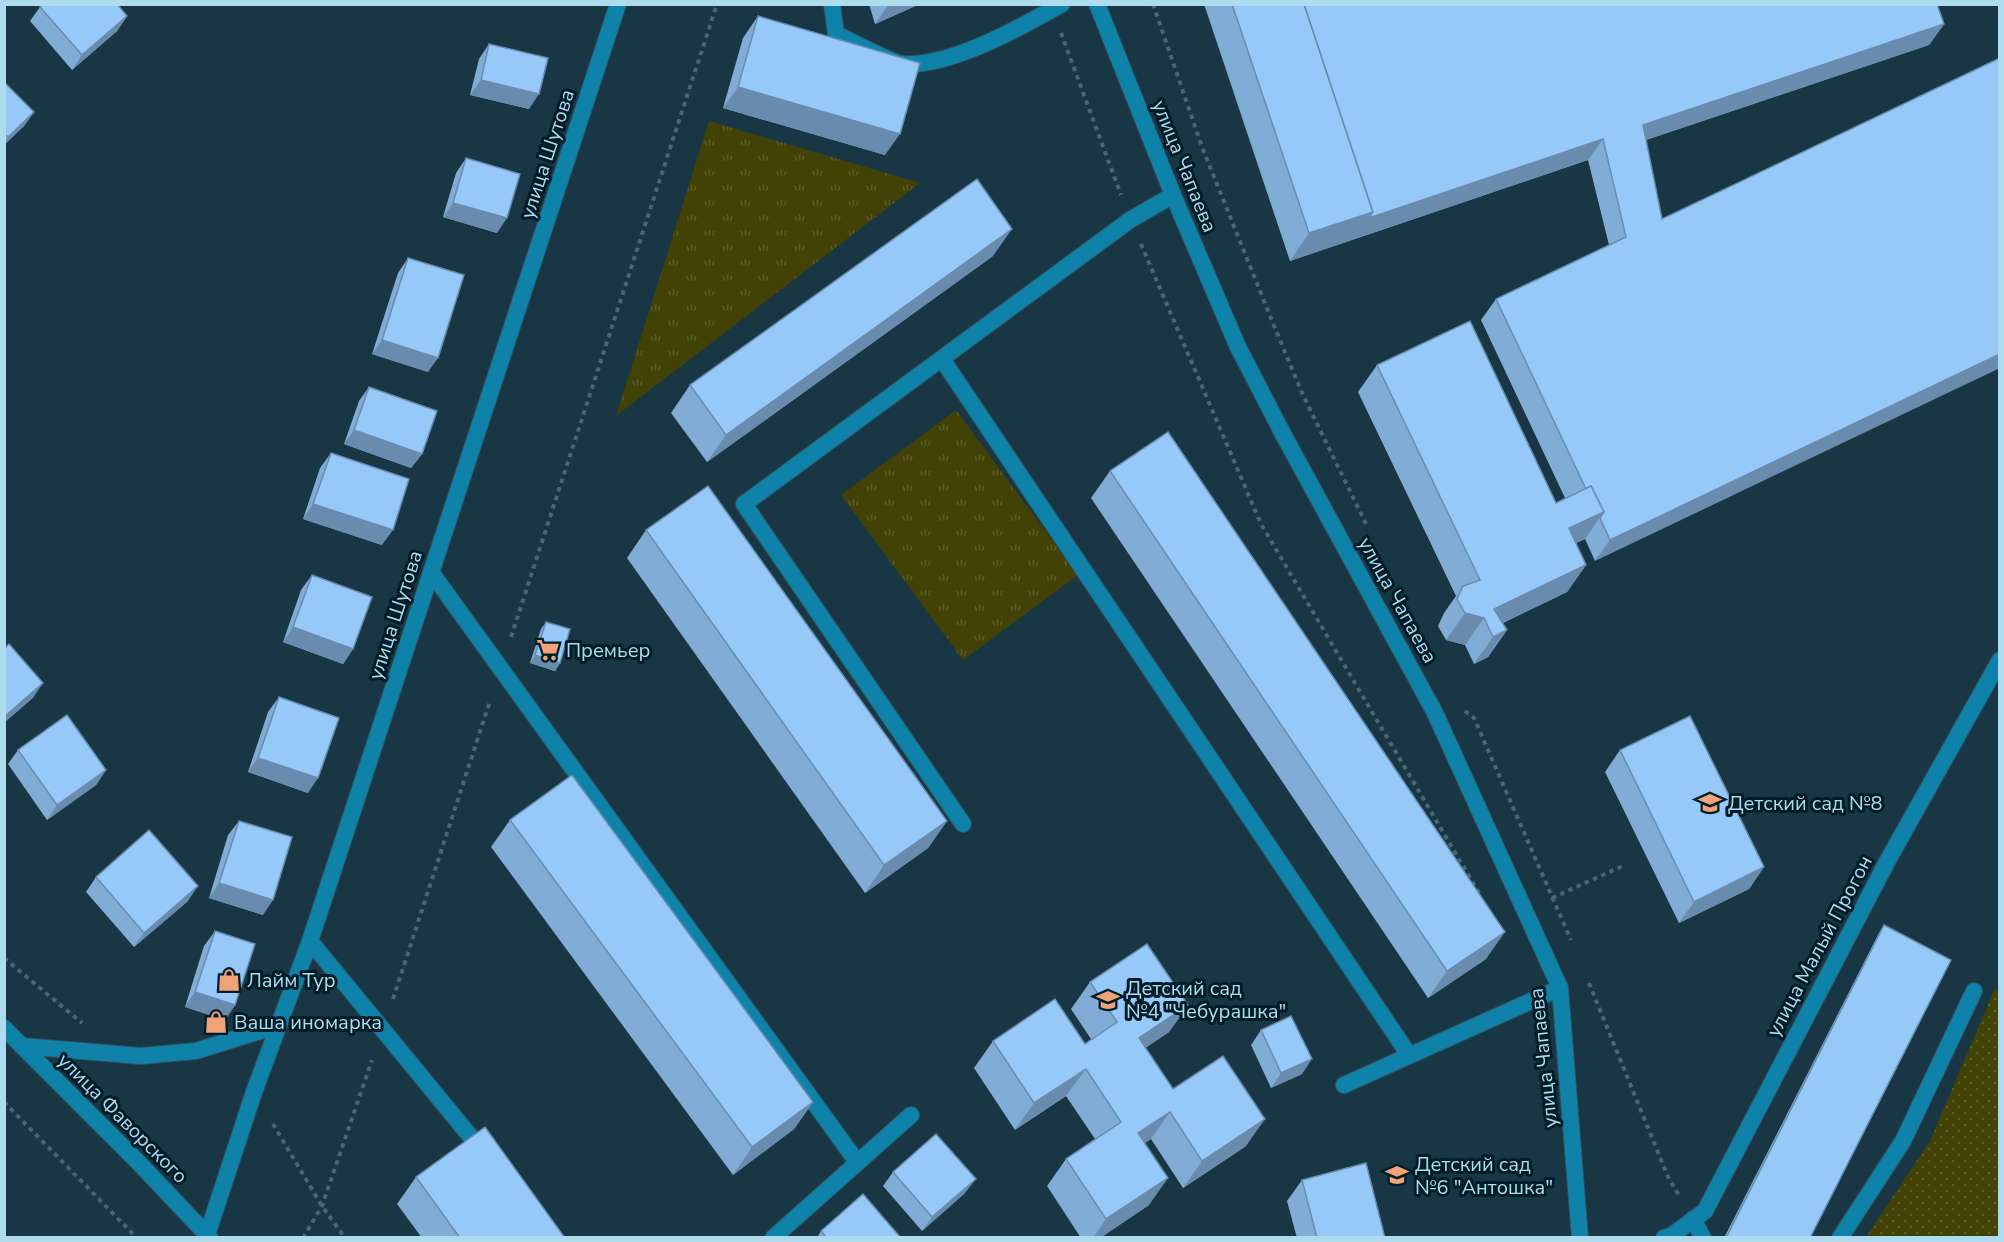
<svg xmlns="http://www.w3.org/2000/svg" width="2004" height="1242" font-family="'Nunito Sans',sans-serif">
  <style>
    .grass { fill: url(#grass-dots) }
    .park { fill: url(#park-tufts) }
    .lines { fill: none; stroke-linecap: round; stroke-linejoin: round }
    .service-casing { stroke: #315260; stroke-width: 18 }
    .minor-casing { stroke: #315260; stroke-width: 18 }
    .tertiary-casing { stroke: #315260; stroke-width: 18 }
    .path { stroke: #466877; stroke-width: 4; stroke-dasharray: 4.5 4.5; stroke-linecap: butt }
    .service { stroke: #0e82a8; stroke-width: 16 }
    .minor { stroke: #0e82a8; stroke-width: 16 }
    .tertiary { stroke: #0e82a8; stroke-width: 16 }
    .wall { fill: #81acd5 }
    .shaded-wall { fill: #698cae }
    .building { fill: #96c8f8; stroke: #698cae; stroke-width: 1.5 }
    .labels { text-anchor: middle; stroke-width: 6; stroke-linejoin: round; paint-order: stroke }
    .street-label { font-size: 20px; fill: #afdbef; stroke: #001d29 }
    .poi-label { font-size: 20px; fill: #afdbef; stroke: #001d29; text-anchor: start }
  </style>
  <defs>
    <pattern id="grass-dots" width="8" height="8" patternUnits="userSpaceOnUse" patternTransform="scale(1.5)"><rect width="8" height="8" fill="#424106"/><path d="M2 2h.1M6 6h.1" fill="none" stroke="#5b5c2b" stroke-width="1.8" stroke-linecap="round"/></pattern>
    <pattern id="park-tufts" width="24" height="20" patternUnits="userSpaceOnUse" patternTransform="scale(1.5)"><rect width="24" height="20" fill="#424106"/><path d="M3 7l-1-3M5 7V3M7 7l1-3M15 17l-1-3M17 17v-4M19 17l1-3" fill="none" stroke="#5b5c2b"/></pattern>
  </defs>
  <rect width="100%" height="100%" fill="#183643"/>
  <path class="grass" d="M1995,988L2000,994L1999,1237H1866L1930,1141Z"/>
  <g class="park">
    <path d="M709,121L920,183L616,416Z"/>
    <path d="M956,410L1078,575L963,660L841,495Z"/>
  </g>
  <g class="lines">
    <g class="service-casing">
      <g id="service">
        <path d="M832,4L836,34C849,40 892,63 903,64C951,67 1021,27 1062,4"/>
        <path d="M942,359L1409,1055"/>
        <path d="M431,572L857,1162"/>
        <path d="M963,824L744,504L1130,220L1173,195"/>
        <path d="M310,941L484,1153"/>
        <path d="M1344,1085L1560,988"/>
        <path d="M1693,1219L1703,1238"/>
        <path d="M1840,1238L1903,1141L1974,991"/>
      </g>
    </g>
    <g class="minor-casing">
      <g id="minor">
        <path d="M1097,4L1173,195L1238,347L1283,434L1435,713L1560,988L1580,1238"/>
        <path d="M206,1238L254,1092L310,941L618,4"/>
        <path d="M773,1238L911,1115"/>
        <path d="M1664,1238L1671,1236L1705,1211L1888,860L2000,660"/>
      </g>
    </g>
    <g class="tertiary-casing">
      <g id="tertiary">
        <path d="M4,1028L139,1163L210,1238"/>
        <path d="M22,1046L141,1056L196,1051L279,1025"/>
      </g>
    </g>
    <g class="path">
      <path d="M1153,4L1202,147L1279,338L1303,395L1368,528"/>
      <path d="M1061,33L1121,195"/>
      <path d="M1141,244L1261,524L1479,893"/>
      <path d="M511,637L717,4"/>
      <path d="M1465,711L1474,718L1571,940"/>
      <path d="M1552,898L1625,865"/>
      <path d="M4,958L82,1023"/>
      <path d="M1589,983L1668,1177L1680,1197"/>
      <path d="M393,999L490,701"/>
      <path d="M4,1102L137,1238"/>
      <path d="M273,1124L322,1206L345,1238"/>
      <path d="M303,1238L322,1206L372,1060"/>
    </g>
    <use href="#service" class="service"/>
    <use href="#minor" class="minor"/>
    <use href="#tertiary" class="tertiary"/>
  </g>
  <g class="wall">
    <path d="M869,4H920L875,24Z"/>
    <path d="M1204,4H1937L1944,24L1929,45L1646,140L1662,219L2000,58L1595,561L1585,539L1576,543L1586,565L1567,592L1503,623L1507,630L1488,657L1474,664L1465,645L1446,640L1438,626L1444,613L1456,596L1358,392L1377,365L1556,503L1565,498L1481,320L1496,299L1609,245L1588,160L1290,261Z"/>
    <path d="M40,7L127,16L117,31L72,70L30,21Z"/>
    <path d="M758,16L885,155L723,108L743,38Z"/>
    <path d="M489,44L529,109L470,95L479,59Z"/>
    <path d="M4,82L34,112L24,126L4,145Z"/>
    <path d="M466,158L497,233L443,217L456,173Z"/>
    <path d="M993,256L707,462L671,413L690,385Z"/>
    <path d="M408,258L428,372L372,354L398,273Z"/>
    <path d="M369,387L422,454L411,468L344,444L359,401Z"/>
    <path d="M331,453L382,545L303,519L320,468Z"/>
    <path d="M1110,471L1486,959L1428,998L1091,498Z"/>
    <path d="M646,530L947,821L928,848L865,893L627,558Z"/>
    <path d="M312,575L353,649L343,664L283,642L301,590Z"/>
    <path d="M546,622L560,663L555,671L530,663L541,629Z"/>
    <path d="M279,697L308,793L248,772L268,712Z"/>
    <path d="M18,750L106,770L96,785L47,820L8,764Z"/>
    <path d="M1620,750L1764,867L1749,889L1679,923L1605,772Z"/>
    <path d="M510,820L813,1102L794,1129L733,1175L491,847Z"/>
    <path d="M239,821L263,915L209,898L228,835Z"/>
    <path d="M96,877L188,901L134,947L86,892Z"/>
    <path d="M1884,925L1810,1238H1724L1879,933Z"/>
    <path d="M215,931L235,1005L225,1020L185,1007L204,946Z"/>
    <path d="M1090,982L1188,1005L1169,1032L1145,1048L1173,1089L1246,1146L1183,1188L1151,1139L1145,1143L1149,1205L1100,1238H1081L1047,1186L1066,1159L1095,1139L1066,1096L1015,1130L974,1068L993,1041L1085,1044L1091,1039L1071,1009Z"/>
    <path d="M1261,1030L1302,1074L1271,1088L1251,1045Z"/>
    <path d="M893,1172L965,1193L922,1231L883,1186Z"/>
    <path d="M416,1177L565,1238H422L397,1204Z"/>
    <path d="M1302,1180L1385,1238H1297L1287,1201Z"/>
    <path d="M821,1231L901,1238H817Z"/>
  </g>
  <g class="shaded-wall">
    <path d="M889,4H920L875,24Z"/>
    <path d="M127,16L117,31L72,70L82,55Z"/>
    <path d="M1944,24L1929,45L1628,146L1643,125Z"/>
    <path d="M481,80L539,94L529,109L470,95Z"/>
    <path d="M738,87L900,134L885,155L723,108Z"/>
    <path d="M34,112L24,126L4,145V142L8,137Z"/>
    <path d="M1603,139L1588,160L1290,261L1309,233Z"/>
    <path d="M453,203L507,218L497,233L443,217Z"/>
    <path d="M1012,229L993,256L707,462L726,435Z"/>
    <path d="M382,340L438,358L428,372L372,354Z"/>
    <path d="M2000,354V368L1595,561L1610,540Z"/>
    <path d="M354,430L422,454L411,468L344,444Z"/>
    <path d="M313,504L393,530L382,545L303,519Z"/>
    <path d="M1604,512L1585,539L1550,555L1569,528Z"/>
    <path d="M1586,565L1567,592L1489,629L1494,609Z"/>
    <path d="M1465,613L1484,618L1465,645L1446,640Z"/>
    <path d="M293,627L353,649L343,664L283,642Z"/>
    <path d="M1507,630L1488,657L1474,664L1493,637Z"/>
    <path d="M535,655L560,663L555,671L530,663Z"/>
    <path d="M43,683L33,698L4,723V717Z"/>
    <path d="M258,758L318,778L308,793L248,772Z"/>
    <path d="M106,770L96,785L47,820L57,805Z"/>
    <path d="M947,821L928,848L865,893L884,865Z"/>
    <path d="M1764,867L1749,889L1679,923L1694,902Z"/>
    <path d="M219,883L273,900L263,915L209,898Z"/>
    <path d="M198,886L188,901L134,947L144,933Z"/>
    <path d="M1505,932L1486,959L1428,998L1447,971Z"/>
    <path d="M195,992L235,1005L225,1020L185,1007Z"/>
    <path d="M1188,1005L1169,1032L1120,1065L1139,1038Z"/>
    <path d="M1312,1059L1302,1074L1271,1088L1281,1073Z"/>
    <path d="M1086,1069L1066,1096L1015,1130L1034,1103Z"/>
    <path d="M813,1102L794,1129L733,1175L752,1147Z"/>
    <path d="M1170,1112L1151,1139L1119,1160L1138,1133Z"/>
    <path d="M1265,1119L1246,1146L1183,1188L1202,1161Z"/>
    <path d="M1168,1178L1149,1205L1100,1238H1093L1106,1219Z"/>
    <path d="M976,1179L965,1193L922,1231L932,1217Z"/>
  </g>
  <g class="building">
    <path d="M43,4H117L127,16L82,55L40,7Z"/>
    <path d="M1232,4H1304L1373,212L1309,233Z"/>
    <path d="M1304,4H1937L1944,24L1643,125L1662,219L2000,58V354L1610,540L1600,518L1604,512L1591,486L1586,489L1496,299L1626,237L1603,139L1369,218L1373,212Z"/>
    <path d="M758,16L920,63L900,134L738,87Z"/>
    <path d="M489,44L548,58L539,94L481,80Z"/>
    <path d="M4,82L34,112L8,137L4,133Z"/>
    <path d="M466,158L520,174L507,218L453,203Z"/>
    <path d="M977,179L1012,229L726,435L690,385Z"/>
    <path d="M408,258L464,275L438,358L382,340Z"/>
    <path d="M1470,321L1556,503L1591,486L1604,512L1569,528L1586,565L1494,609L1507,630L1493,637L1484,618L1465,613L1457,599L1463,586L1480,580L1377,365Z"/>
    <path d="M369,387L437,411L422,454L354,430Z"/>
    <path d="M1168,432L1505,932L1447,971L1110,471Z"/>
    <path d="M331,453L409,479L393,530L313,504Z"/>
    <path d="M708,486L947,821L884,865L646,530Z"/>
    <path d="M312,575L372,597L353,649L293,627Z"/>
    <path d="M546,622L570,629L560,663L535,655Z"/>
    <path d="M9,644L43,683L4,717V649Z"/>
    <path d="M279,697L339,718L318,778L258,758Z"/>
    <path d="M67,715L106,770L57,805L18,750Z"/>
    <path d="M1690,716L1764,867L1694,902L1620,750Z"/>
    <path d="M572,775L813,1102L752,1147L510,820Z"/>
    <path d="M239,821L292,837L273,900L219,883Z"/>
    <path d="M149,830L198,886L144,933L96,877Z"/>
    <path d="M1884,925L1951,960L1810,1238H1726Z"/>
    <path d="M215,931L255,944L235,1005L195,992Z"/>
    <path d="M1147,944L1188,1005L1139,1038L1173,1089L1223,1056L1265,1119L1202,1161L1170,1112L1138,1133L1168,1178L1106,1219L1066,1159L1121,1122L1086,1069L1034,1103L993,1041L1055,999L1085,1044L1117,1022L1090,982Z"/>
    <path d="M1291,1016L1312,1059L1281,1073L1261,1030Z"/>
    <path d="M485,1127L565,1238H460L416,1177Z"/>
    <path d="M936,1134L976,1179L932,1217L893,1172Z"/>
    <path d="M1366,1163L1385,1238H1317L1302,1180Z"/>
    <path d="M863,1194L901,1238H827L821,1231Z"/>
  </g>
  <defs>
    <g id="supermarket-bare" transform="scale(1.8)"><path d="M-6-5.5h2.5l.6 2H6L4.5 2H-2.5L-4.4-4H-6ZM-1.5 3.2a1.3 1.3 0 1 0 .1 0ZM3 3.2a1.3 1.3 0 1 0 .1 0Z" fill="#f0a279" stroke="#001d29" stroke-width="2.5" paint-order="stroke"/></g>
    <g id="school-bare" transform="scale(1.8)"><path d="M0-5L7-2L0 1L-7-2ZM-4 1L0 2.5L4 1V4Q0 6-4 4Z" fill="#f0a279" stroke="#001d29" stroke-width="2.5" paint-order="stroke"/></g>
    <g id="shop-bare" transform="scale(1.8)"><path d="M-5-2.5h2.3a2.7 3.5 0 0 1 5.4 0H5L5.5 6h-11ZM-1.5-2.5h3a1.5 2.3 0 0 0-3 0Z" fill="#f0a279" stroke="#001d29" stroke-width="2.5" paint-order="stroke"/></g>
  </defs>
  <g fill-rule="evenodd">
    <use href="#supermarket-bare" x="548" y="650"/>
    <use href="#school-bare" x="1710" y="803"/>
    <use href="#shop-bare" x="229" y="980"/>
    <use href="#school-bare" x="1108" y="1000"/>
    <use href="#shop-bare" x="216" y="1022"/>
    <use href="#school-bare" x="1397" y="1175"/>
  </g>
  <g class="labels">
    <g class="street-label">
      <text transform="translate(547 154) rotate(-72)" y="7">улица Шутова</text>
      <text transform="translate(1185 166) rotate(68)" y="7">улица Чапаева</text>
      <text transform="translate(1398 600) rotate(61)" y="7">улица Чапаева</text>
      <text transform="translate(395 615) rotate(-72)" y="7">улица Шутова</text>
      <text transform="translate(1819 946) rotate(-62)" y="7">улица Малый Прогон</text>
      <text transform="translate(1543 1058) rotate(-96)" y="7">улица Чапаева</text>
      <text transform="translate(123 1118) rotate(45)" y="7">улица Фаворского</text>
    </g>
    <g class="poi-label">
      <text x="566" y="657">Премьер</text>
      <text x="1728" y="810">Детский сад №8</text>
      <text x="247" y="987">Лайм Тур</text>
      <text x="1126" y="995">Детский сад<tspan x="1126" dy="23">№4 "Чебурашка"</tspan></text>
      <text x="234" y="1029">Ваша иномарка</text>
      <text x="1415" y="1171">Детский сад<tspan x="1415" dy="23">№6 "Антошка"</tspan></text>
    </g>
  </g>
  <rect width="2004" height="1242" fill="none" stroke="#afdbef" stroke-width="12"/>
</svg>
